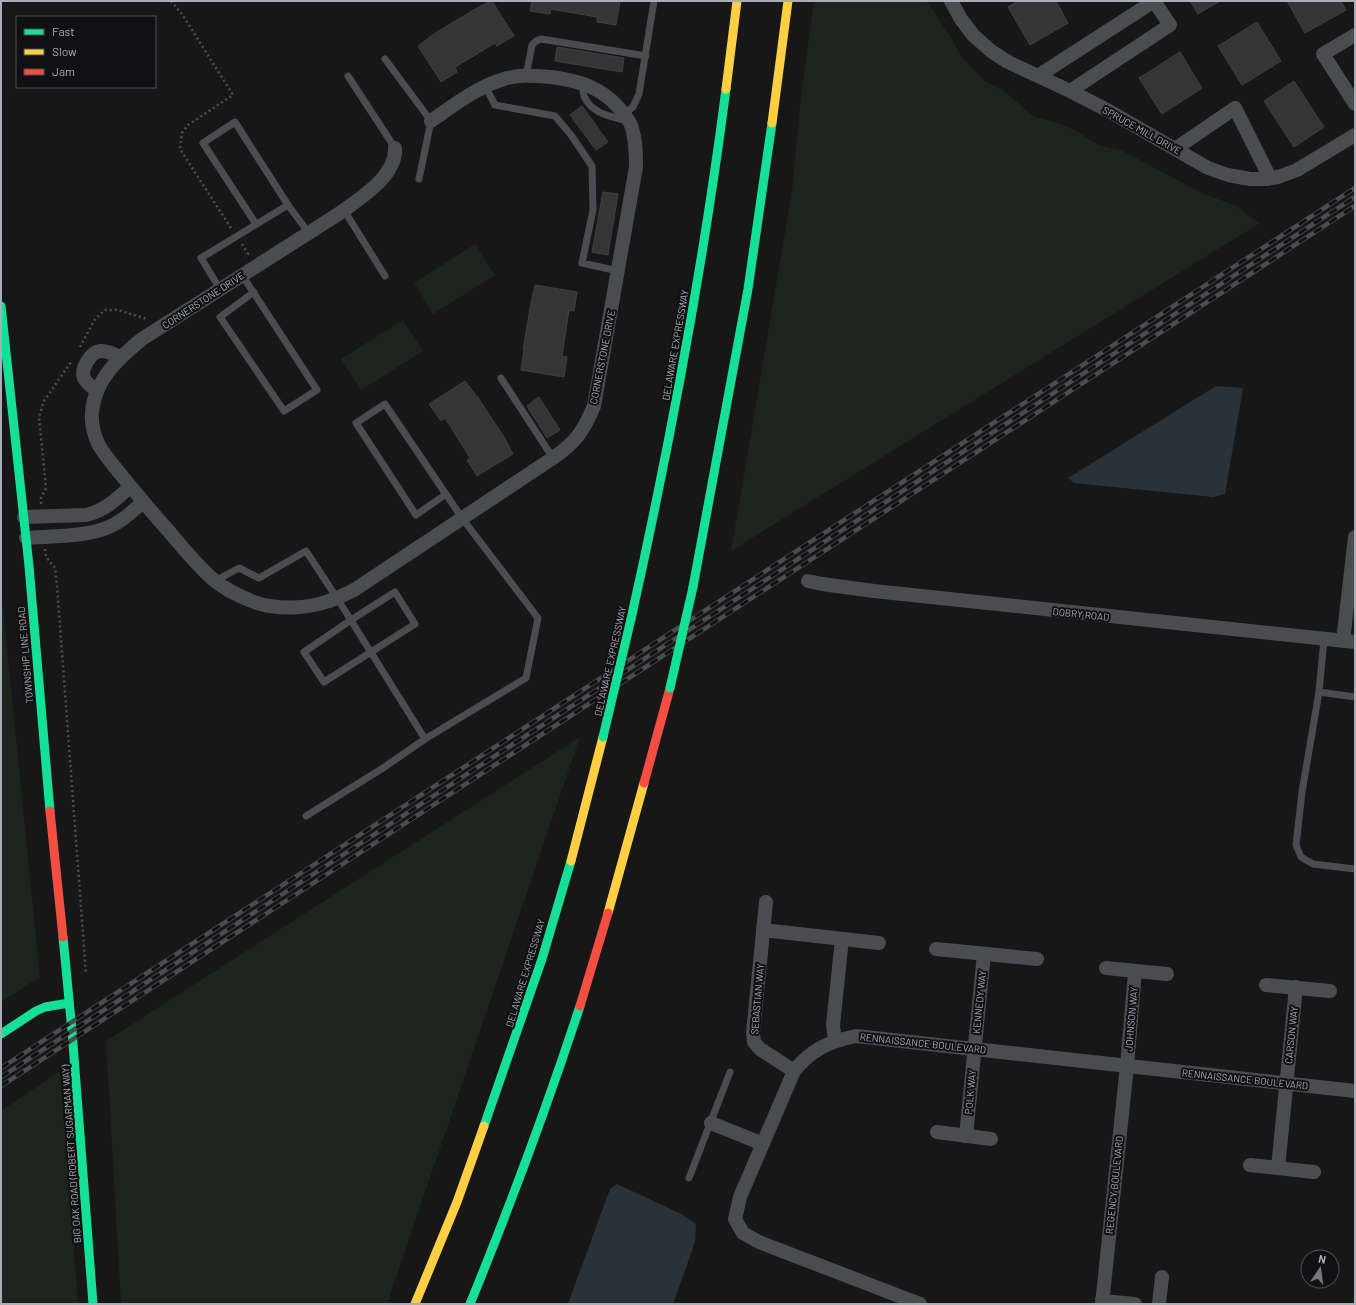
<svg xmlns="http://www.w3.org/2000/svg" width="1356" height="1305" font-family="Barlow,sans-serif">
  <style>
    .green { fill: #1d241e }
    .water { fill: #2a3239 }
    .building { fill: #353536; stroke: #3f4043 }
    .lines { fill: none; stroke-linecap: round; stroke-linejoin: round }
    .path { stroke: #4d4e52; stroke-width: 2.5; stroke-dasharray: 2 3; stroke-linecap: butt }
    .lane { stroke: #4b4c50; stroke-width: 7 }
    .street { stroke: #4b4c50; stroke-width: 14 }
    .fast { stroke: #16e098; stroke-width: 9 }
    .slow { stroke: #ffcf43; stroke-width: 9 }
    .jam { stroke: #f24e42; stroke-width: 9 }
    .rail-casing { stroke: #4b4c4f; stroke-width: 4.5 }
    .rail { stroke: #111113; stroke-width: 3; stroke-dasharray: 9; stroke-linecap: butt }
    .fast-bridge { stroke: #16e098; stroke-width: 9 }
    .labels { text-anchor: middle; stroke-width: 4; stroke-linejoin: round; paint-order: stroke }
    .street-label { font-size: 10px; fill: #a8adb8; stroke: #111113 }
  </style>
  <rect width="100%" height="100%" fill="#171717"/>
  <g class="green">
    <path d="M814,1H927L953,41L961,56L986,82L1003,90L1034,117L1052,121L1075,130L1098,145L1121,150L1202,193L1236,206L1260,223L731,551L792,191L801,95Z"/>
    <path d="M475,244L495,275L433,314L414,283Z"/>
    <path d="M403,320L423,351L361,390L341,359Z"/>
    <path d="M1,588L40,977L1,1002Z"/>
    <path d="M580,737L387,1304H121L106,1041Z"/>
    <path d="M60,1071L78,1304H1V1111Z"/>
  </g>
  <g class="water">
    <path d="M1216,386L1243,388L1225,494L1213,497L1074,483L1068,478Z"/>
    <path d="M617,1184L681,1214L696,1224L695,1242L673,1304H568L610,1189Z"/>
  </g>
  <g class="building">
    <path d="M491,1H492L514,36L497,46L495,43L455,67L457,72L441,82L418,46L434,34L475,9Z"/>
    <path d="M532,1H620L616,25L597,22V17L551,9L550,14L530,11Z"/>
    <path d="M1018,1H1056L1068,23L1030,45L1008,7Z"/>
    <path d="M1190,1H1220L1198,14Z"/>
    <path d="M1287,1H1341L1346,10L1305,33Z"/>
    <path d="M1257,22L1281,61L1242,85L1218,46Z"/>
    <path d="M557,47L624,58L622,72L555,61Z"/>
    <path d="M1180,52L1202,88L1162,114L1139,78Z"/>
    <path d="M1294,81L1324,127L1294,147L1264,101Z"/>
    <path d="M582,106L608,142L596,150L570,115Z"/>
    <path d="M603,192L618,194L608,255L592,252Z"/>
    <path d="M535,285L577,292L574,311L569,310L562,356L567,357L564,377L521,370L524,350H523L531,303Z"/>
    <path d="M465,381L477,397V396L504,437L513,454L477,476L467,460L470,458L445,418L441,421L429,404Z"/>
    <path d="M539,397L560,430L547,438L527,406Z"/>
  </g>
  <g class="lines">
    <g class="path">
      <path d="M171,1L182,14L233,95L188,125L182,133L180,149L231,228"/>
      <path d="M242,244L248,254L245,256"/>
      <path d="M80,347L95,319L105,310H118L147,319"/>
      <path d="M41,504V498L46,488L39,417L44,401L71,362"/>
      <path d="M45,549L46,557L55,568L57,586L86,974"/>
    </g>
    <g class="lane">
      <path d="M385,59L431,121L419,179"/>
      <path d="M348,76L395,148"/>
      <path d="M526,76L532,45L536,41L541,39L646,56"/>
      <path d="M582,83C583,87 583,92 584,96C591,114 613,117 628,121"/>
      <path d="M485,86L495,105L555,116L571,135L592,166L593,210L582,263L618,271"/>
      <path d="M624,114L633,107L639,94L654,1"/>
      <path d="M344,210L385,276"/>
      <path d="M256,224L203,143L235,122L288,205"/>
      <path d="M242,275L317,390L284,411L220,317L254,292"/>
      <path d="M220,289L201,258L288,205L308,232"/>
      <path d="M501,378L553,458"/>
      <path d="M215,581L239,568L259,578L306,551L337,598L425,739L526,678L538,618L462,518L385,404L356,423L416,515L446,494"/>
      <path d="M395,592L415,624L324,682L304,652L351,620Z"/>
      <path d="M1324,639L1319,692L1355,697"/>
      <path d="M1319,692L1302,792L1296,845L1301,857L1313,864L1355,869"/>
      <path d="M306,816L383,768L425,739"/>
      <path d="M689,1178L730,1072"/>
    </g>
    <g class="street">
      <path d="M951,1L961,19L973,35L991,51L1008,62L1070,91L1109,111L1208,168L1228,175L1250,179H1267L1278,177L1297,170L1355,135"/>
      <path d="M1355,35L1323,54L1355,104"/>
      <path d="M1038,76L1154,1L1170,25L1070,91"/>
      <path d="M395,148C397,176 360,198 340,213L142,339C119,358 95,379 92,412C91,423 94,437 100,447C106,457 114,466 122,476C136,493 150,510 165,527C181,545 196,565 214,580C226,590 241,597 254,602C277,610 307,609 329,601C338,598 346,594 354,590L553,458C576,442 583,432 594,406L636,167C636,154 636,141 632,128C630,120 624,114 619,108C601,87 579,81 552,77C537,76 519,74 504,79C477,87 454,105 431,121"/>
      <path d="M1175,149L1235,108L1270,178"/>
      <path d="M97,391C93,388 86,383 84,378C80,369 91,352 100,351C107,350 115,355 121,357"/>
      <path d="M24,517L86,515C106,510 115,500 130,487"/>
      <path d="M26,538C51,536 89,537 111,526C123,521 134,510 143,502"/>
      <path d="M808,581L822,584L874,591L1355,642"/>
      <path d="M1343,641L1355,537"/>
      <path d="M766,902L753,1033L754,1042L760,1049L794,1071"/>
      <path d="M763,930L879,943"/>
      <path d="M936,949L1037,959"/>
      <path d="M1106,968L1167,974"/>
      <path d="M1266,985L1330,991"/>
      <path d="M835,1041L833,1025L842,939"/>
      <path d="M711,1123L763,1144"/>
      <path d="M937,1132L991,1139"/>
      <path d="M966,1136L984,954"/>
      <path d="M1250,1165L1314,1172"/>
      <path d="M1278,1168L1296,987"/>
      <path d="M1102,1301L1135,1304"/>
      <path d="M920,1304L759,1242L743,1233L735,1219L740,1197L794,1071C812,1049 828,1042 856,1036L1355,1091"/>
      <path d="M1102,1304L1127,1066L1135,972"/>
      <path d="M1159,1304L1162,1277"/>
    </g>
    <g class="fast">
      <path d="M1,306L29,566L50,811"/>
      <path d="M693,587L748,289L772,123"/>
      <path d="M631,619C670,444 703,267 726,89"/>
      <path d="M63,937L72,1031L93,1304"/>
      <path d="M1,1034L36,1011L45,1007L69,1003"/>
      <path d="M484,1126L542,959L571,861"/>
      <path d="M470,1304C510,1206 547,1107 580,1006"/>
    </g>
    <g class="slow">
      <path d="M726,89L737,1"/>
      <path d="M772,123L788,1"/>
      <path d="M571,861L603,737"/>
      <path d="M608,913L644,783"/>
      <path d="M415,1304L457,1202L484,1126"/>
    </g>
    <g class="jam">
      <path d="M644,783L670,688"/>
      <path d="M50,811L63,937"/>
      <path d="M580,1006L608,913"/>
    </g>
    <g class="rail-casing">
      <g id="rail">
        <path d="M1,1068L1355,188"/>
        <path d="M1,1077L1355,197"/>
        <path d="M1,1086L1355,206"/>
      </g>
    </g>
    <use href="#rail" class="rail"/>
    <g class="fast-bridge">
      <path d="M670,688L693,587"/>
      <path d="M603,737L631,619"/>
    </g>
  </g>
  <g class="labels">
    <g class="street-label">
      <text transform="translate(1142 130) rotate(29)" y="4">SPRUCE MILL DRIVE</text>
      <text transform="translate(203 300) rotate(-33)" y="4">CORNERSTONE DRIVE</text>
      <text transform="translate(675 345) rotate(-80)" y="4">DELAWARE EXPRESSWAY</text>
      <text transform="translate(602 357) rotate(-79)" y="4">CORNERSTONE DRIVE</text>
      <text transform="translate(1081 614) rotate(6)" y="4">DOBRY ROAD</text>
      <text transform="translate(25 655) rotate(-95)" y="4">TOWNSHIP LINE ROAD</text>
      <text transform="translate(610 661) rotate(-77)" y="4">DELAWARE EXPRESSWAY</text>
      <text transform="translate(525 973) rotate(-73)" y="4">DELAWARE EXPRESSWAY</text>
      <text transform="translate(757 999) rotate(-85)" y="4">SEBASTIAN WAY</text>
      <text transform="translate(979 1002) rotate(-84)" y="4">KENNEDY WAY</text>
      <text transform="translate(1131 1019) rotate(-85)" y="4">JOHNSON WAY</text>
      <text transform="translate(1291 1035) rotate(-84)" y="4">CARSON WAY</text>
      <text transform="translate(923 1043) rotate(6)" y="4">RENNAISSANCE BOULEVARD</text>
      <text transform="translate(1245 1079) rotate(6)" y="4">RENNAISSANCE BOULEVARD</text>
      <text transform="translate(970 1092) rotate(-85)" y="4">POLK WAY</text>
      <text transform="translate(71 1154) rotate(-94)" y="4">BIG OAK ROAD (ROBERT SUGARMAN WAY)</text>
      <text transform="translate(1114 1185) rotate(-84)" y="4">REGENCY BOULEVARD</text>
    </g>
  </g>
  <rect width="1356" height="1305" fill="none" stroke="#a8adb8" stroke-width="4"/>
  <rect x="16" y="16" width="140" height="72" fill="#111113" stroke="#4d4f55"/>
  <rect x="24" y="29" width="20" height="6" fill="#16e098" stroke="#4d4f55"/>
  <text x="52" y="36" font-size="12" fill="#a8adb8">Fast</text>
  <rect x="24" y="49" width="20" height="6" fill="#ffcf43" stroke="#4d4f55"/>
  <text x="52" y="56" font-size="12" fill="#a8adb8">Slow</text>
  <rect x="24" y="69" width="20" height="6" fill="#f24e42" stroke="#4d4f55"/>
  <text x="52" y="76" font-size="12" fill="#a8adb8">Jam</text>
  <g transform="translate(1320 1269) rotate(13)"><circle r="19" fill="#111113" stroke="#4d4f55"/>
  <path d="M0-3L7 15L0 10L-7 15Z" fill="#757880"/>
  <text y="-6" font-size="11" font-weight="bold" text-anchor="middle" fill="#a8adb8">N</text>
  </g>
</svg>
